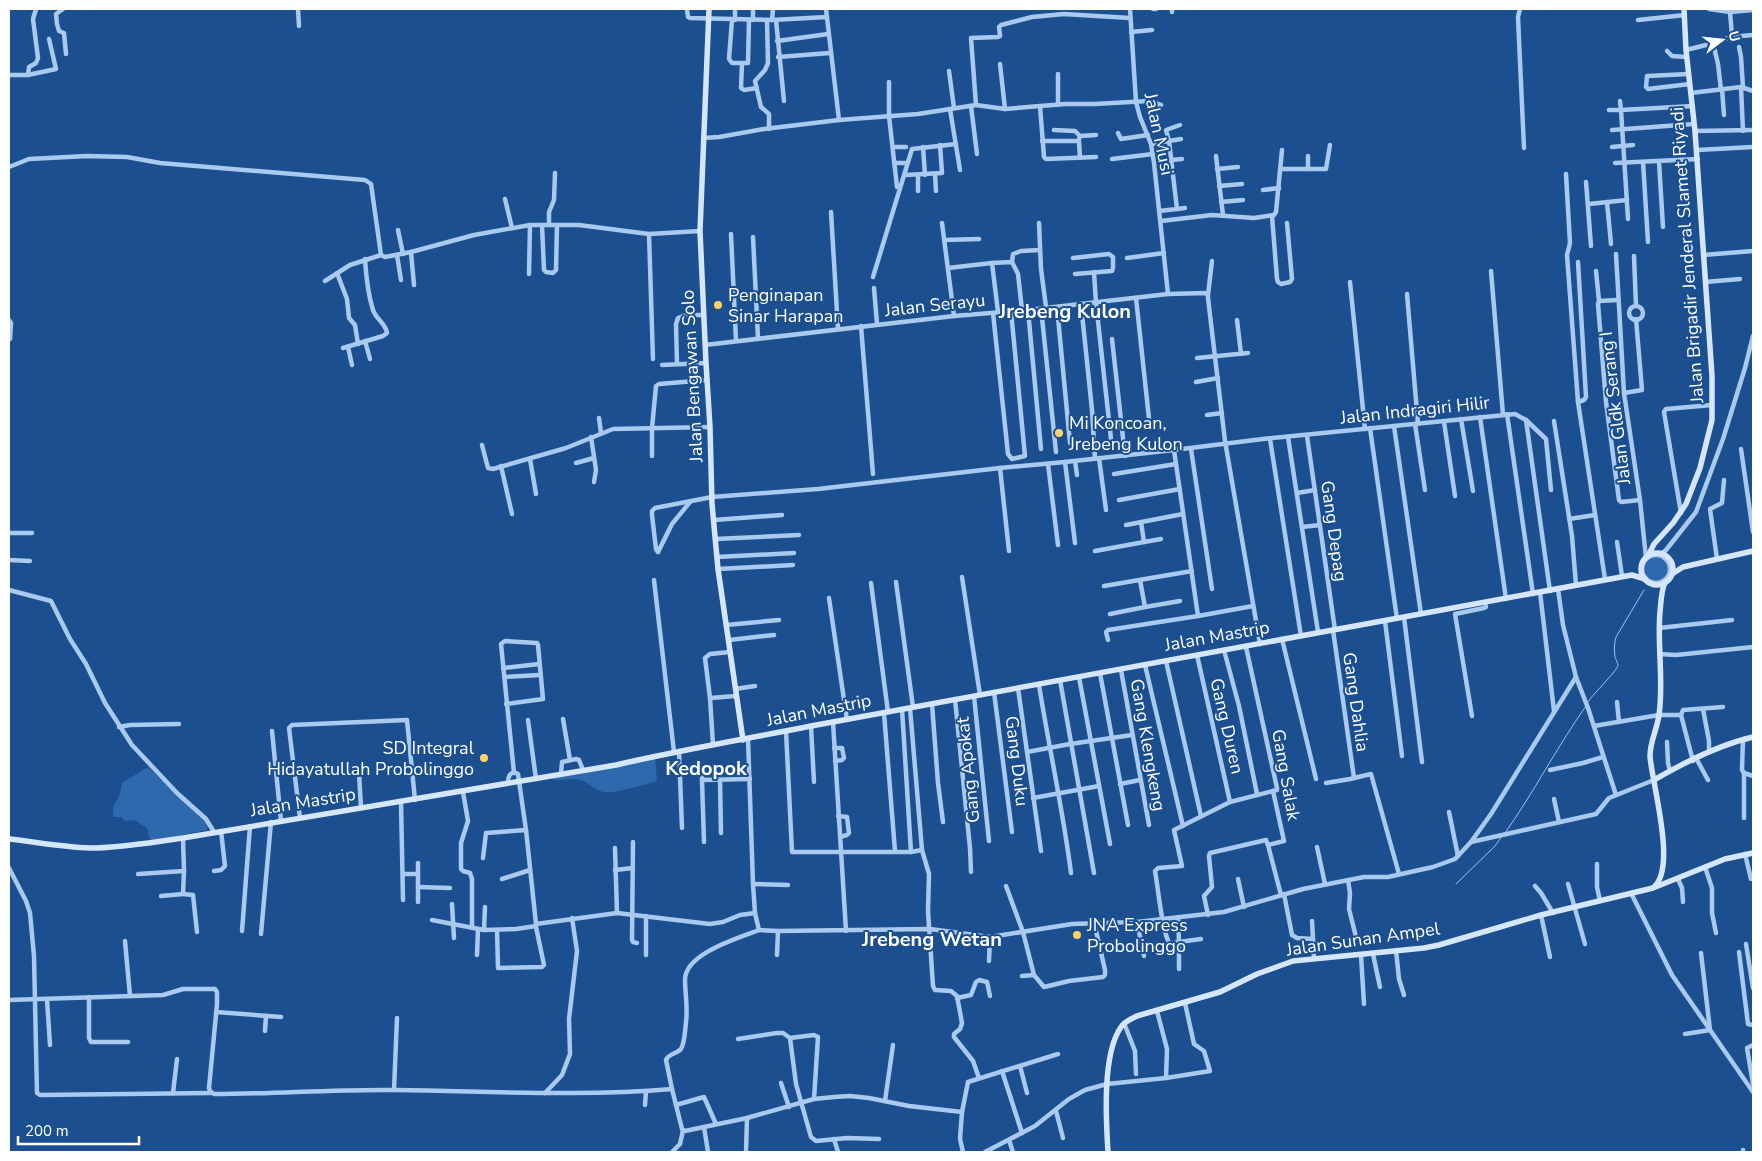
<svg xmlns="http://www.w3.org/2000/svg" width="1762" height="1161" font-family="'Nunito Sans',sans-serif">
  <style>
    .green { fill: #2e69ad }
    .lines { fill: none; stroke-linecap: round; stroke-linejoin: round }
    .stream { stroke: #9cc4f0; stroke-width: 1 }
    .street { stroke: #a9c9ee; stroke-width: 4.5 }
    .secondary { stroke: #d6e6fa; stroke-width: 5.5 }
    .poi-dot { fill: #ffd166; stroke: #1b4f8f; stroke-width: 2 }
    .labels { text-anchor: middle; stroke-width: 4; stroke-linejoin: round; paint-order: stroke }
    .street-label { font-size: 18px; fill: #fff; stroke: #1b4f8f }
    .poi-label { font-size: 18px; fill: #fff; stroke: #1b4f8f; text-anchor: start }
    .quarter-label { font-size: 20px; font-weight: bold; fill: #fff; stroke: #1b4f8f }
  </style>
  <rect width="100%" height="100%" fill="#1b4f8f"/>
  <g class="green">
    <circle cx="1656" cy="570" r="13"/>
    <path d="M655,758L657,781C647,784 613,794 604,792C596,791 588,782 580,780C568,777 561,783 550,778Z"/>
    <path d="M148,767L174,792L202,816L208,825L207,830L150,841L147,828L134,820L125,821L121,817H114C111,805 115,806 119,796C121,792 121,787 122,783Z"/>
  </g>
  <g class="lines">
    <g class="stream">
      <path d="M1588,702C1592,695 1618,670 1618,665C1618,664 1615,657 1615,657C1614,650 1614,644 1616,637L1644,590"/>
      <path d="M1505,833C1534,792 1557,747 1586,706"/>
      <path d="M1456,884L1495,846L1502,836"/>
    </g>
    <g class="street">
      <path d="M63,9L56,14L57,24L59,31L64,33L66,54"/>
      <path d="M298,9L299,26"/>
      <path d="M687,9L688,17L690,18L772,20L827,17"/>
      <path d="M826,9L839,120"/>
      <path d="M1130,9L1136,102L1140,117L1151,144L1154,163L1168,294"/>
      <path d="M1153,9H1156"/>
      <path d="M1172,9V12"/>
      <path d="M1520,9L1518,17L1519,40L1524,148"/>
      <path d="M1709,9L1730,12L1753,10"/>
      <path d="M1730,12L1732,36"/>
      <path d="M732,20L729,59L732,63H748L749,20"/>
      <path d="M735,20V9"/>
      <path d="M753,20V9"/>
      <path d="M767,20L768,63L765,70L755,81L761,107L769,114V129"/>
      <path d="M772,20L773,9"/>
      <path d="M776,20L784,101"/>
      <path d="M1638,20L1685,15"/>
      <path d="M1131,32L1152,30"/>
      <path d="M777,41L828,34"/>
      <path d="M1713,43L1718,64L1721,90"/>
      <path d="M1739,47L1741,57L1743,87"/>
      <path d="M1686,50L1718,42L1730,37L1753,35"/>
      <path d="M1667,51L1672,56L1687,57"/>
      <path d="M778,57L830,53"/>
      <path d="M742,64L741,88L744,90L757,88"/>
      <path d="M1000,64L1005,109"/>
      <path d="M949,71L954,108"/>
      <path d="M1689,74L1647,76L1646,87L1648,89L1690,84"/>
      <path d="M9,75H28L56,69L49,39"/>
      <path d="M28,75L29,67L36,63L38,58L33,19L36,9"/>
      <path d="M889,82V116L897,187"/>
      <path d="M1741,87L1743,131"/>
      <path d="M1722,89L1724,115"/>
      <path d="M1691,93L1741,87L1753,91"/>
      <path d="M976,105L971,38L998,37L1000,36L999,27L1001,25L1032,17L1064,14L1130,18"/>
      <path d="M1058,105V74"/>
      <path d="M971,106L977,154"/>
      <path d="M1040,106L1044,157L1046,159L1096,157"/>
      <path d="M950,109L960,170"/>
      <path d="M1609,110H1621L1620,101"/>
      <path d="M1180,125L1166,130L1169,141L1181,139"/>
      <path d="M1054,130L1075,131L1080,136"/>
      <path d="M1612,130L1694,124"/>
      <path d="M1695,131L1753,130"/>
      <path d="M1118,133L1121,139L1148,135"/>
      <path d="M703,138L719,137L764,129L839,120L918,114L976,105L1005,109L1065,104H1095L1148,101L1161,105"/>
      <path d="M1079,139L1080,136L1096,135"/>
      <path d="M1042,141H1079L1080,158"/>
      <path d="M1151,144L1169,141L1177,209L1159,211"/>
      <path d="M893,147H906"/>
      <path d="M923,147L925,175"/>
      <path d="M1612,147L1633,145"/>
      <path d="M1697,150L1753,147"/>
      <path d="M1216,156L1223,215"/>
      <path d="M1112,159L1153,154"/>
      <path d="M1171,160L1182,159"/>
      <path d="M1643,162L1648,242"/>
      <path d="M1659,162L1663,227"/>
      <path d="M894,163H906"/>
      <path d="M1615,163L1698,159"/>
      <path d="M9,167L29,159L87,156L127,157L160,163L365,180L371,184L381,255L385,257L411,252L474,235L530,225H579L649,234L700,231"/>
      <path d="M1217,169L1238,167"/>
      <path d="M1280,169H1326L1330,145"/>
      <path d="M1308,169V156"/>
      <path d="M935,174L936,191"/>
      <path d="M1566,174L1570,243L1567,255L1578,402L1605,579"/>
      <path d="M905,175L942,173L940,145"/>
      <path d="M918,175V191"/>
      <path d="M1586,182L1591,246"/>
      <path d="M1219,186L1242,184"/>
      <path d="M1263,190L1279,188"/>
      <path d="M505,199L512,228"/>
      <path d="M1221,202L1243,200"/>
      <path d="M1607,202L1611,244"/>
      <path d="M1589,204L1627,200"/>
      <path d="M1177,209L1185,208"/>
      <path d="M831,212L838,329"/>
      <path d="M1272,216L1277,279L1278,282L1281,284L1290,282L1292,279L1287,223"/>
      <path d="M1628,219L1621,110L1693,106"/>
      <path d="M1161,221L1212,215L1254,218L1274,215L1276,212L1282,150"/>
      <path d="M942,223L954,316"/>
      <path d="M1039,223L1041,269L1046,307"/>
      <path d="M542,225L544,270L546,272L553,273L556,270L557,225"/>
      <path d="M549,225V212L554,200L555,173"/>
      <path d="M398,230L403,254"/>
      <path d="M649,234L653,359"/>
      <path d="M731,234L736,341"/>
      <path d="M753,237L758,338"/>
      <path d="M944,240L979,239"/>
      <path d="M411,252L414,285"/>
      <path d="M1616,254L1624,393L1640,500L1646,558"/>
      <path d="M397,255L401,280"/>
      <path d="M1703,255L1753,251"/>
      <path d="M1634,256L1636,306"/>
      <path d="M1073,258L1109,254L1113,257V268L1112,271L1075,274"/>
      <path d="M1127,258L1164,253"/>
      <path d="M1012,262L1013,254L1021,251L1040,250"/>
      <path d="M1578,262L1586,397L1584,400L1578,402"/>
      <path d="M948,268L992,263"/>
      <path d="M1491,271L1503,415"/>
      <path d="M1596,271L1599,301"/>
      <path d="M1094,272L1096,303L1112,448"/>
      <path d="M337,273L347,299L349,318L355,325L358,344"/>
      <path d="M529,274L530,225"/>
      <path d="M873,277L912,149L956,144"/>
      <path d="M325,281L350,265L381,255"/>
      <path d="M1350,282L1365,429"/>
      <path d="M1705,282L1740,279"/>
      <path d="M874,288L877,324"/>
      <path d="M1407,294L1418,424"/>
      <path d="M1208,295L1212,261"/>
      <path d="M1136,298L1150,428"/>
      <path d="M1618,300L1599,301L1598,304L1606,402L1619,500L1621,502L1640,500"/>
      <path d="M1081,304L1092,410L1095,459"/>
      <circle cx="1636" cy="313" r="7"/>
      <path d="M1057,307L1070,443"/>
      <path d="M1041,308L1056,452"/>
      <path d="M1028,310L1041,449"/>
      <path d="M998,312L992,263L1012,262L1018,274L1022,310"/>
      <path d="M993,313L1008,454L1012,459L1025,456L1011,311"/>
      <path d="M9,320L11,323L10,339"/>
      <path d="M1237,320L1241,354"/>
      <path d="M861,326L873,474"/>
      <path d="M1112,339L1125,456"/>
      <path d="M365,341L370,359"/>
      <path d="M705,345L954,316L1028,310L1168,294L1205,293L1208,295V298L1225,441L1260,644"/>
      <path d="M348,347L352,365"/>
      <path d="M343,348L383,336L387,333C386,324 376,319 373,310C368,294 366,276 365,259"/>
      <path d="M1197,358L1248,353"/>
      <path d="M677,364L676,324L678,318L686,315H704"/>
      <path d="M662,365L706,363"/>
      <path d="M1196,382L1218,378"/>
      <path d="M1624,393L1642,390L1636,319"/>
      <path d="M1507,414L1533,594"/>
      <path d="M1207,415L1222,413"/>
      <path d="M1480,417L1506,599"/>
      <path d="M599,418L601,433"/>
      <path d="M1461,419L1473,491"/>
      <path d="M1526,420L1550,591"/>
      <path d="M1554,421L1572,536L1576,585"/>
      <path d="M1444,422L1455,496"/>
      <path d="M1415,424L1425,490"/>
      <path d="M1394,426L1421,614"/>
      <path d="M1370,428L1397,619"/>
      <path d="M1307,436L1335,630"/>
      <path d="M591,437L596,470L594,482"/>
      <path d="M1288,437L1318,632"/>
      <path d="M1270,439L1301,636"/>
      <path d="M482,445L488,468L493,469L566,448L613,429L710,427"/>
      <path d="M1191,449L1212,589"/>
      <path d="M1741,449L1753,532"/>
      <path d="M652,456V428L656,386L659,384L707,380"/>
      <path d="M1099,458L1106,510"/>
      <path d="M530,459L536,494"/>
      <path d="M1075,461L1077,475"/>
      <path d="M1065,462L1075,543"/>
      <path d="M576,463L594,458"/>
      <path d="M1048,464L1058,545"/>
      <path d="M501,466L512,514"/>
      <path d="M1000,468L1009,551"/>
      <path d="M1114,474L1176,464"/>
      <path d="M1297,493L1315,490"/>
      <path d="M1119,500L1180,489"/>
      <path d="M1681,513L1664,412L1666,409L1712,405"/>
      <path d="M1569,519L1595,515"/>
      <path d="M714,520L782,515"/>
      <path d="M1141,522L1144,542L1161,539"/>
      <path d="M1126,525L1183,514"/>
      <path d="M1302,527L1320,525"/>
      <path d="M9,533H32"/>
      <path d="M715,539L799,535"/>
      <path d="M1617,542L1622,576"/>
      <path d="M1095,551L1144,542"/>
      <path d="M658,552L656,549L652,515V511L655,508L712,497L818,489L1000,468L1065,462L1174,450"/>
      <path d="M658,552L672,524L690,502"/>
      <path d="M1661,554L1666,550L1696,512L1723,439L1745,368L1753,336"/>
      <circle cx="1656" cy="569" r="14"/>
      <path d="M717,557L794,553"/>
      <path d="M1717,559L1710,509L1722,503L1724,480"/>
      <path d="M9,560L30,561"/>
      <path d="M718,569L793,565"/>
      <path d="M962,577L980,695"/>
      <path d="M654,580L674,752"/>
      <path d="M896,582L913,707"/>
      <path d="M871,583L888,712"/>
      <path d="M1104,586L1192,571"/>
      <path d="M1558,589L1563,625L1576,677L1588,708L1616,795"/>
      <path d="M9,590L51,601L70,639L86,664L105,703L132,745L177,793L206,819L214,832"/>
      <path d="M1540,592L1554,711"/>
      <path d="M829,598L847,720"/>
      <path d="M1253,606L1198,616L1174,450L1263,439L1515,414L1526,420L1546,439L1551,490"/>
      <path d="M1145,607L1180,601"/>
      <path d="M1110,614L1145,607L1140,580"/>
      <path d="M1404,617L1422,762"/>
      <path d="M1385,621L1402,756"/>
      <path d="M726,625L779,620"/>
      <path d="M1659,628L1732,620"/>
      <path d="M1333,630L1354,778"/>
      <path d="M1282,639L1316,779"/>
      <path d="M729,640L774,635"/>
      <path d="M1108,640L1106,632L1108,630L1198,616"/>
      <path d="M1246,647L1277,788V790L1273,791L1284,841L1268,845L1281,895"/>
      <path d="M1224,650L1239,706L1257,794"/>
      <path d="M1659,654L1676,655L1753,647"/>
      <path d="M1197,655L1230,802"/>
      <path d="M1166,661L1201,816"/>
      <path d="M1145,665L1183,826"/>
      <path d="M503,668L539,664"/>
      <path d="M1121,670L1149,825"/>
      <path d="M1100,673L1128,825"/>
      <path d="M504,677L540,675"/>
      <path d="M1079,677L1110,844"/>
      <path d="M1060,680L1094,873"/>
      <path d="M1039,685C1049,748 1063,810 1071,873"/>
      <path d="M1018,688L1041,851"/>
      <path d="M735,689L755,686"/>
      <path d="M994,692L1012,832"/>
      <path d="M974,696L989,841"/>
      <path d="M710,698L736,696"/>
      <path d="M955,699L970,848L971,872"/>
      <path d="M1617,702L1619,722"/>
      <path d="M506,704L543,699L538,645L537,643L505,641L501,644L514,773"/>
      <path d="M932,704L938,783L943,822"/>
      <path d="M910,708L922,850L929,874L928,911L933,986L935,990L951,991L957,996L962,1023L960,1029L954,1034V1037L973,1061L979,1078"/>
      <path d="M902,709L911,852"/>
      <path d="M1703,709L1709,741V752"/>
      <path d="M884,713L895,851"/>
      <path d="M1681,715L1683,710L1723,707"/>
      <path d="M1472,716L1455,614L1484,608L1486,607L1485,603"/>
      <path d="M563,719L570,760"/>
      <path d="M528,720L536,779"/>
      <path d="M833,722L846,931"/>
      <path d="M811,726L814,782"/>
      <path d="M1594,726L1659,715H1681L1693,761"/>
      <path d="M119,727L130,725L179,724"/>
      <path d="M272,731L281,821"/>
      <path d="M786,731L792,852H911L922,850"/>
      <path d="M748,739L753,884L755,913L759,930L778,931L930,929L990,937L1072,924L1137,922L1224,912L1303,889L1364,877H1388L1433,867L1455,859L1471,842L1596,814L1609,798L1654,780"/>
      <path d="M1743,739L1742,770L1744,773L1753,776"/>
      <path d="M1667,742L1668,763L1670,771"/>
      <path d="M713,745L710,698L705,658L710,654L730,652"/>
      <path d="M834,748H842L844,758L842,760L835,761"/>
      <path d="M679,751L682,828"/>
      <path d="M1027,752L1070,744L1132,735"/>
      <path d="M1696,758L1708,780"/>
      <path d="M1550,770L1583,763L1603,757"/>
      <path d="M702,771V780L750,779"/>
      <path d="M359,773L361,808"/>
      <path d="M561,774L562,762L576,759L579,760L583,770"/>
      <path d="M702,780L704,842"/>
      <path d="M720,780L721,833"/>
      <path d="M508,783C508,777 510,770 518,774L526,830L536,924L617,913L710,924L723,922L740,915L755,913"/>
      <path d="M1326,783L1350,779L1371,774L1399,874"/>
      <path d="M1120,784L1140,780"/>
      <path d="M463,792L468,821L461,843V869L463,871L470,873L472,879V928"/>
      <path d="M1033,798L1099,786"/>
      <path d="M1554,799L1559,822"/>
      <path d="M401,802L403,900"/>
      <path d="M1449,812L1458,856"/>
      <path d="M838,816L847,817L849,833L847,835L840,837"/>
      <path d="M300,818L289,728L292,725L407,720L415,800"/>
      <path d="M1744,818V773"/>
      <path d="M633,842L632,940L633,942L637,943"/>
      <path d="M1471,842L1491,814L1576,677"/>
      <path d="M1317,847L1325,884"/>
      <path d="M615,848L617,913"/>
      <path d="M1745,854L1751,879"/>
      <path d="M483,858L486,833L526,830"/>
      <path d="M1597,864V887L1600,901"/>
      <path d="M1705,867L1712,888V913L1716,933"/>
      <path d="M9,868L26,901L30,913L34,956L37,1093L40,1095L211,1093"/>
      <path d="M615,870L633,868"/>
      <path d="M214,871L221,870L225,866L221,831"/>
      <path d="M138,874L184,871L183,838"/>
      <path d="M403,874H418"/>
      <path d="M502,879L530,870"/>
      <path d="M1238,879L1244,907"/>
      <path d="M1678,879L1682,888L1683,902"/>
      <path d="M1348,880L1350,893L1349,909L1356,937"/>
      <path d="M753,884L788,885"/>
      <path d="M1568,884L1585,944"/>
      <path d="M1006,886L1023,932L1034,975L1044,987L1069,981L1103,977L1105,975V970L1094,922"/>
      <path d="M1535,886L1541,893L1553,913"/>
      <path d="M418,887L450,888"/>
      <path d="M1631,893L1672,975L1753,1092"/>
      <path d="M183,894L193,895L197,932"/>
      <path d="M1284,894L1292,935L1297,938L1313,939L1314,959"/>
      <path d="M161,896L183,894L184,871"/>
      <path d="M418,902V863"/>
      <path d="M452,904L454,938"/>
      <path d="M1208,915L1204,896L1212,887L1209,856L1210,853L1266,840L1268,845"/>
      <path d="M1541,915L1550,957"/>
      <path d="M1178,917L1179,942L1170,944C1162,934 1158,886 1155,871L1158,868L1182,866L1174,830L1230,802L1273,791"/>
      <path d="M432,920L484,930L516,929L536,926"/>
      <path d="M1312,921L1313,939"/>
      <path d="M1137,922L1144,956"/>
      <path d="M484,930L485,907"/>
      <path d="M497,930L498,968L542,967L544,965L536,927"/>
      <path d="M242,931L250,826"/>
      <path d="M261,934L271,822"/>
      <path d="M125,941L130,996"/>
      <path d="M1746,944L1753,988"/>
      <path d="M1396,950L1399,979L1404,995"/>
      <path d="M1739,952L1748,1024L1753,1025"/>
      <path d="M1373,954L1380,987"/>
      <path d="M477,955L478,929"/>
      <path d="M646,955V916"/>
      <path d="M777,955L778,931"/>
      <path d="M1361,955L1364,1004"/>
      <path d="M989,961L990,937"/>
      <path d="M1179,969V942L1201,939"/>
      <path d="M1022,976L1034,975"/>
      <path d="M89,997V1038L91,1042H128"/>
      <path d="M957,998L971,995L976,982L979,980L987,982L990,996"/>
      <path d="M47,999L50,1045"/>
      <path d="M9,1000L163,995L183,989H215L217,992V1004L209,1088L210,1091L214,1094C275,1094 335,1089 396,1090C488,1091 580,1097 672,1089L682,1129L685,1131L747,1118L814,1099L834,1097L850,1096L869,1098L909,1106L962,1112L960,1139L963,1152"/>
      <path d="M1157,1011L1167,1049L1166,1078"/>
      <path d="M216,1012L281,1017"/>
      <path d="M1124,1023L1135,1051L1136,1074"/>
      <path d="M265,1031L266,1016"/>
      <path d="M1685,1034L1710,1030L1701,953"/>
      <path d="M790,1038L814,1035L818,1037L814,1099"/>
      <path d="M738,1039L777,1033H783L790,1038L796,1084L811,1137L816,1141L847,1138L879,1139"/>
      <path d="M1020,1066L1027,1093"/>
      <path d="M1002,1071L1022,1133"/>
      <path d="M781,1083L789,1107"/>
      <path d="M1753,1084L1747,1048L1753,1045"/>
      <path d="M672,1089L666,1060C669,1053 677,1054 681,1049C685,1042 685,1030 686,1022C688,1007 685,994 685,979C686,953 739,938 759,930"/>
      <path d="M394,1090L397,1018"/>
      <path d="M173,1093L177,1059"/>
      <path d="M545,1093L562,1075L570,1054L569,1019L577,951L572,918"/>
      <path d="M885,1101L893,1045"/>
      <path d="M645,1105L646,1091"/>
      <path d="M676,1105L704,1097L716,1124"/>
      <path d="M1056,1111L1063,1138"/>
      <path d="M962,1112L968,1082L1058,1054"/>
      <path d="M704,1127L708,1152"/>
      <path d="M834,1139L838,1152"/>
      <path d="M1009,1140L1013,1152"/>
      <path d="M1743,1150V1152"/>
      <path d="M672,1152L680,1144L683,1130"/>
      <path d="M746,1152L747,1118"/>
      <path d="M985,1152L1035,1126L1069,1099L1085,1090L1107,1084L1166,1078L1210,1071L1204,1051L1194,1044L1185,1003"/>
    </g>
    <g class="secondary">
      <path d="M709,9L700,231L706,363L710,427L712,504L718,569L743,740"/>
      <circle cx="1657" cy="569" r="16"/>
      <path d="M1648,556L1654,544L1673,523L1686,504L1700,468L1712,420V376L1695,131L1686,50L1684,9"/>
      <path d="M1672,574L1683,567L1753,551"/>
      <path d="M1654,780C1685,762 1718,745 1753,737"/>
      <path d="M9,839C36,842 63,847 90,848C121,848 153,842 183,838L616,765C681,750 746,739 811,726L1632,575L1645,579"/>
      <path d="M1654,887C1677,867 1652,784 1650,756C1650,742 1657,729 1659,715C1664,681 1657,646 1660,612C1661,602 1661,592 1665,582"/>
      <path d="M1108,1152C1106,1120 1102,1054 1121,1027C1125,1021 1131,1019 1137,1016L1220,992L1257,974L1293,961L1424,948L1439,945L1541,915L1653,888L1725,859L1753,853"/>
    </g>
  </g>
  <g class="poi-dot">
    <circle cx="718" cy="305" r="5"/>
    <circle cx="1059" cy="433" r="5"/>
    <circle cx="484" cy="758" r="5"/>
    <circle cx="1077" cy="935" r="5"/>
  </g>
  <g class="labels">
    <g class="street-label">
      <text transform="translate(1159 134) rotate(78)" y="6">Jalan Musi</text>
      <text transform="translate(1687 255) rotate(-94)" y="6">Jalan Brigadir Jenderal Slamet Riyadi</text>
      <text transform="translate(935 305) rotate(-6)" y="6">Jalan Serayu</text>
      <text transform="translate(692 376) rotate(-93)" y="6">Jalan Bengawan Solo</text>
      <text transform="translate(1615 408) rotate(-97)" y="6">Jalan Gldk Serang I</text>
      <text transform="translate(1415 410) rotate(-6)" y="6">Jalan Indragiri Hilir</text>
      <text transform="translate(1334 531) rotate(82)" y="6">Gang Depag</text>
      <text transform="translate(1217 636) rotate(-10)" y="6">Jalan Mastrip</text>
      <text transform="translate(1356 702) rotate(82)" y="6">Gang Dahlia</text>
      <text transform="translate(819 710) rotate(-11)" y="6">Jalan Mastrip</text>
      <text transform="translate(1227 726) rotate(77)" y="6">Gang Duren</text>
      <text transform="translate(1148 745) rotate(80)" y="6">Gang Klengkeng</text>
      <text transform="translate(1017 761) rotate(83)" y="6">Gang Duku</text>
      <text transform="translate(968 770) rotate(-96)" y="6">Gang Apokat</text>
      <text transform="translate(1286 775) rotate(80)" y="6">Gang Salak</text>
      <text transform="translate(303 802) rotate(-9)" y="6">Jalan Mastrip</text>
      <text transform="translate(1363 939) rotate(-8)" y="6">Jalan Sunan Ampel</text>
    </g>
    <g class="poi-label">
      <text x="728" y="301">Penginapan<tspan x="728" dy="21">Sinar Harapan</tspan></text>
      <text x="1069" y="429">Mi Koncoan,<tspan x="1069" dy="21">Jrebeng Kulon</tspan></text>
      <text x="474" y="754" text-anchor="end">SD Integral<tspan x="474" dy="21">Hidayatullah Probolinggo</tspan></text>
      <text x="1087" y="931">JNA Express<tspan x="1087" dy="21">Probolinggo</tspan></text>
    </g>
    <g class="quarter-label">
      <text x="1065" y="318">Jrebeng Kulon</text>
      <text x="706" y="775">Kedopok</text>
      <text x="932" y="946">Jrebeng Wetan</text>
    </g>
  </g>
  <rect width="1762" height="1161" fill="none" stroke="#ffffff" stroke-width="20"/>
  <g transform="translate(1722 40) rotate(74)" stroke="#1b4f8f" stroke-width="4" paint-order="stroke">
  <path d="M0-4L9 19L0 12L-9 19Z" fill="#ffffff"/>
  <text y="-8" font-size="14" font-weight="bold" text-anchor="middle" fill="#ffffff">U</text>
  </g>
  <path d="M18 1136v8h121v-8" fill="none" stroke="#ffffff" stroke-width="2.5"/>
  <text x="25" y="1136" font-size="15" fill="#ffffff" stroke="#1b4f8f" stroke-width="4" paint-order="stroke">200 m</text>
</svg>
